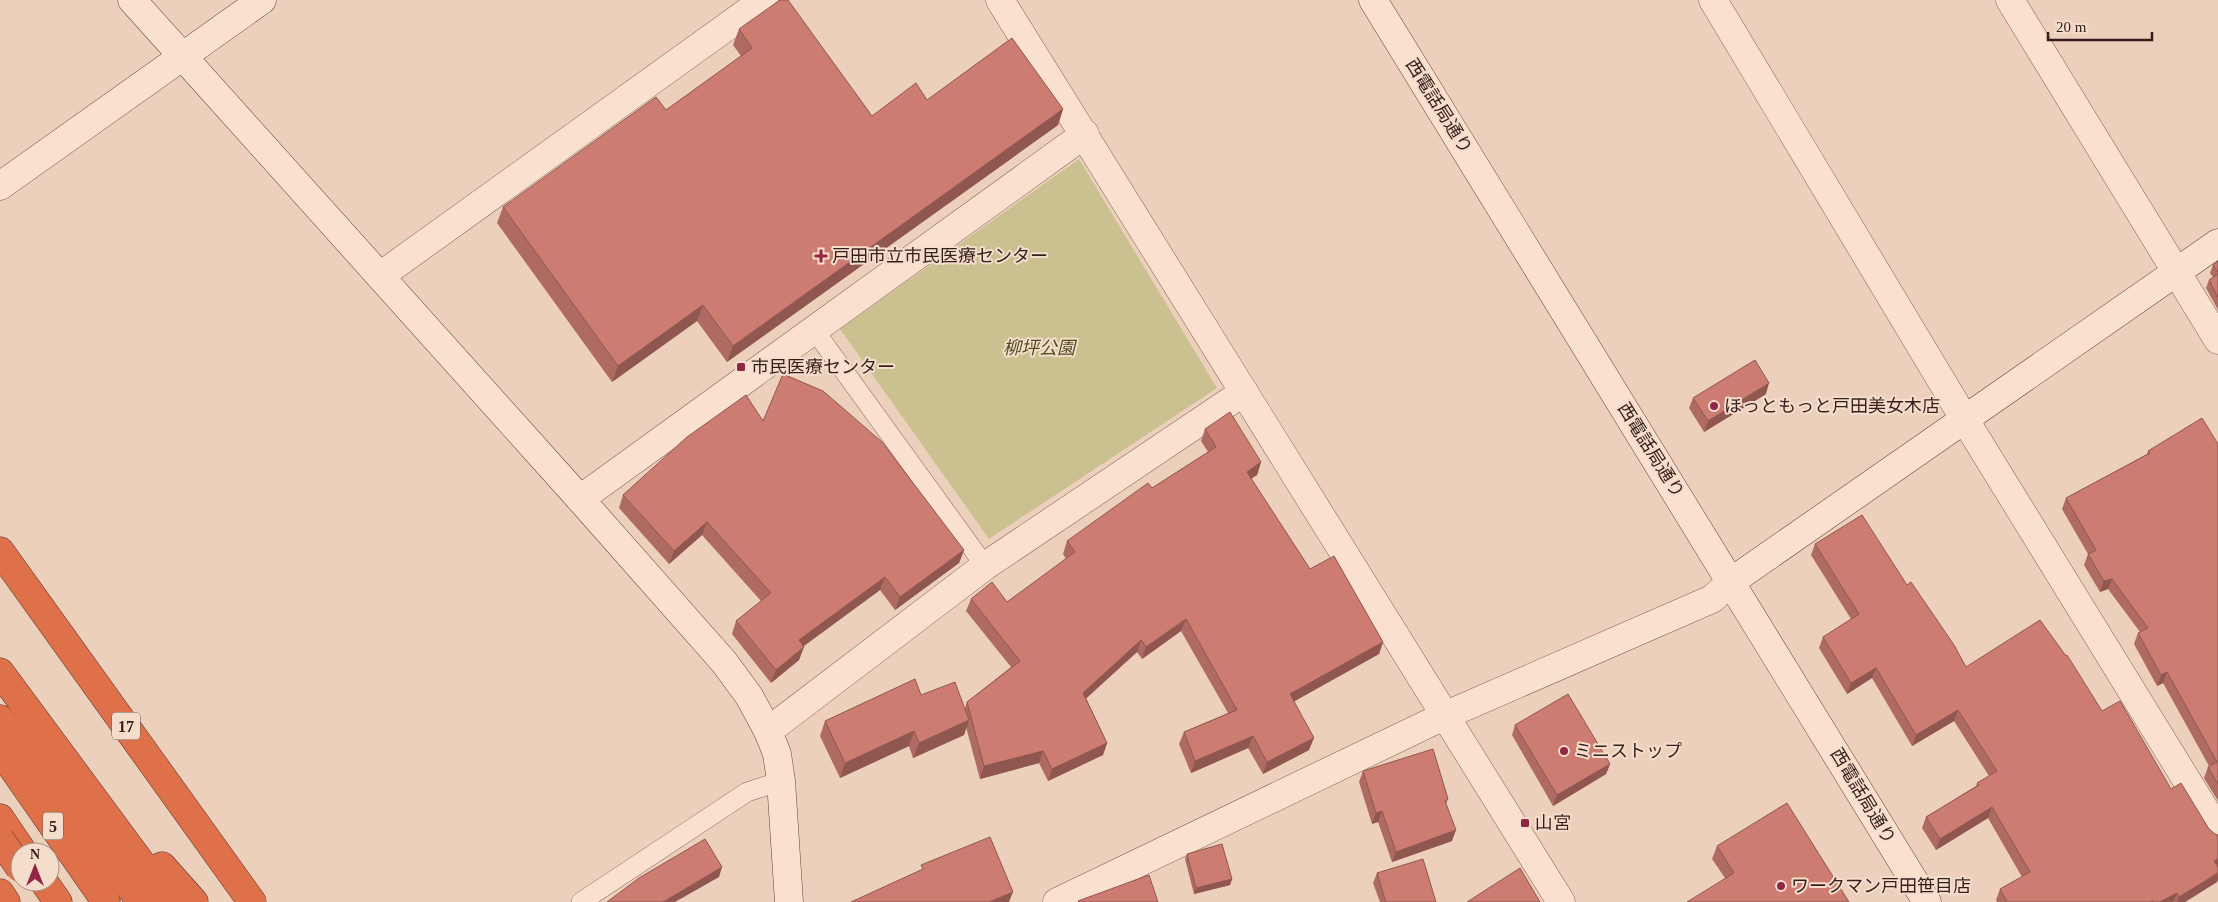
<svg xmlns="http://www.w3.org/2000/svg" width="2218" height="902" font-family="'Times New Roman','Noto Sans JP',serif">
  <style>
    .green { fill: #cbc090 }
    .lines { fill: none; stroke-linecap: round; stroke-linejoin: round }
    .lane-casing { stroke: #846156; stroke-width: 20 }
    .street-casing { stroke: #846156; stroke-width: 29 }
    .secondary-casing { stroke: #664239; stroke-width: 29 }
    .highway-casing { stroke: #52312b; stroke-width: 29 }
    .lane { stroke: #f9e0cf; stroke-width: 19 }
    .street { stroke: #f9e0cf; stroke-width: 28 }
    .secondary { stroke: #f9e0cf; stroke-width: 28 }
    .highway { stroke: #df714a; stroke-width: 28 }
    .highway-bridge-casing { stroke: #52312b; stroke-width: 29; stroke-linecap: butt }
    .highway-bridge { stroke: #df714a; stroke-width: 28 }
    .wall { fill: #af6b61 }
    .shaded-wall { fill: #8f574f }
    .building { fill: #cc7c71; stroke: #8f574f }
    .poi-dot { fill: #932647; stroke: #f5ddcb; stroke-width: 2 }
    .labels { text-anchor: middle; stroke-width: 4; stroke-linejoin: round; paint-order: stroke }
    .shield { fill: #f5ddcb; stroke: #6e5850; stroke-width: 1 }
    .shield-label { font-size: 16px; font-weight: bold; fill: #341f1b }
    .street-label { font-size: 18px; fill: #341f1b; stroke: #f5ddcb }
    .poi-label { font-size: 18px; fill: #341f1b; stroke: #f5ddcb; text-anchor: start }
    .park-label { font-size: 18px; font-style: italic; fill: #504e21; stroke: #f5ddcb }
  </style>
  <rect width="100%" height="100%" fill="#edd0bc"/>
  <path class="green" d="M1079,159L1217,388L989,539L840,329Z"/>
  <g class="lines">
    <g class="lane-casing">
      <g id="lane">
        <path d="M815,331L985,566"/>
        <path d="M581,902L747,792L781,781"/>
      </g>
    </g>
    <g class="street-casing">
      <g id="street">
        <path d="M1000,0L1561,902"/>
        <path d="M1713,0L1965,420L2218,831"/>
        <path d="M2010,0L2218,340"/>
        <path d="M380,276L764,0"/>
        <path d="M580,499L1085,134"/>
        <path d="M768,731L985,566L1244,392"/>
        <path d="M1057,902L1444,716L1712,599L1732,581"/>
      </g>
    </g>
    <g class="secondary-casing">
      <g id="secondary">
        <path d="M132,0L580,499L724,662L749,696L768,731L777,754L781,781L789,902"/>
        <path d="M1373,0L1927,902"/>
        <path d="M0,186L262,0"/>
        <path d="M1732,581L2218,243"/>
      </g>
    </g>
    <g class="highway-casing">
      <g id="highway">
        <path d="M0,551L252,902"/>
        <path d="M0,672L170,902"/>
        <path d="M0,719L141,902"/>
        <path d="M0,750L106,902"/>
        <path d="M0,818L23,852"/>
        <path d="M162,866L194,902"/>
        <path d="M44,882L58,902"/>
        <path d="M0,893L6,902"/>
      </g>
    </g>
    <use href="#lane" class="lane"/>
    <use href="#street" class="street"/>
    <use href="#secondary" class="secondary"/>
    <use href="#highway" class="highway"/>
    <g class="highway-bridge-casing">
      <path id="highway-bridge" d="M0,839L20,868"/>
    </g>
    <use href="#highway-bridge" class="highway-bridge"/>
  </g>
  <g class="wall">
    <path d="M739,29L872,116L927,100L1063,109L1058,125L727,362L697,321L612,382L497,223L503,207L666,110L741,56L733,45Z"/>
    <path d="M2218,261V310L2206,288L2209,280L2213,277L2210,273L2213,265Z"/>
    <path d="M1766,394L1704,432L1689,408L1693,398Z"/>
    <path d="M763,421L964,550L959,563L895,610L880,590L804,646L799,660L771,683L732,634L736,621L761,601L702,535L669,564L619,508L623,495Z"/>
    <path d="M1205,429L1261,462L1257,475L1251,479L1310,569L1383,642L1379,654L1294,701L1309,750L1263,774L1248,748L1191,773L1179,744L1184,732L1228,713L1181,631L1142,659L1137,652L1086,698L1107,743L1103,755L1048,781L1039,763L980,779L966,727L964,735L913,758L909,746L840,778L820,736L825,721L921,695L965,708L967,702L1011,667L966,611L971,599L1007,602L1066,559L1063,554L1067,541L1152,488L1208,452L1201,441Z"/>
    <path d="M2218,444V801L2204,778L2208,767L2209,766L2163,683L2157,686L2134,644L2138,633L2140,632L2108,589L2100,592L2084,565L2088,554L2062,509L2066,498L2147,454L2148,451Z"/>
    <path d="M1815,544L1907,585L1966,667L2102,711L2171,789L2209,829L2215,834L2218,835V879L2217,882L2185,902H1997L1996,900L2000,889L2022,877L1988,818L1936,850L1922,828L1926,817L1976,786L1977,783L1989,776L1954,721L1912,746L1872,678L1847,694L1819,648L1823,637L1851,619L1811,555Z"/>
    <path d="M1515,725L1610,764L1606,774L1553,806L1512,735Z"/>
    <path d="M1363,771L1448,799L1446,804L1452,841L1392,862L1378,822L1372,824L1359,782Z"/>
    <path d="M1717,846L1849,902L1725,878L1712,859Z"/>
    <path d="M1187,854L1232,879L1230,885L1194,894L1185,859Z"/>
    <path d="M1377,873L1436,902H1380L1373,883Z"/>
  </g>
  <g class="shaded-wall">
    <path d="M1063,109L1058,125L727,362L733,346Z"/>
    <path d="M703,305L697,321L612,382L618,366Z"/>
    <path d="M1769,383L1766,394L1704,432L1708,421Z"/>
    <path d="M1261,462L1257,475L1242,484L1247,472Z"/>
    <path d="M707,522L702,535L669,564L674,551Z"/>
    <path d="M964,550L959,563L895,610L900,597Z"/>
    <path d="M885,577L880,590L794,653L799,640Z"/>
    <path d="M2112,579L2108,589L2100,592L2104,581Z"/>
    <path d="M1186,619L1181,631L1142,659L1146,647Z"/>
    <path d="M1141,640L1137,652L1079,705L1083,693Z"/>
    <path d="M1383,642L1379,654L1286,706L1290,694Z"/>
    <path d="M804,647L799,660L771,683L776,670Z"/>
    <path d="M1876,668L1872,678L1847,694L1851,683Z"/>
    <path d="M2167,672L2163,683L2157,686L2161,675Z"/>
    <path d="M1958,710L1954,721L1912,746L1916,735Z"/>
    <path d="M969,720L964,735L913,758L919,743Z"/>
    <path d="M914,731L909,746L840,778L845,763Z"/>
    <path d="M1253,736L1248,748L1191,773L1195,761Z"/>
    <path d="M1314,738L1309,750L1263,774L1267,762Z"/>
    <path d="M1107,743L1103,755L1048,781L1052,769Z"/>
    <path d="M1043,751L1039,763L980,779L984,766Z"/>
    <path d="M1610,764L1606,774L1553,806L1557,795Z"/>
    <path d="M1992,807L1988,818L1936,850L1940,839Z"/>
    <path d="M1382,811L1378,822L1372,824L1376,813Z"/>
    <path d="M1456,830L1452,841L1392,862L1396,852Z"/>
    <path d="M2218,859V868L2214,861Z"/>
    <path d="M722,867L719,877L675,902H663Z"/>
    <path d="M2218,873V879L2217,882L2185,902H2177L2179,897Z"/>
    <path d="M1232,879L1230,885L1194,894L1196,888Z"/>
    <path d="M1013,892L1009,902H989Z"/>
    <path d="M2177,893L2173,902H2160Z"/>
  </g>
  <g class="building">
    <path d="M780,0H788L872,116L916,83L927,100L1012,38L1063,109L733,346L703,305L618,366L503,207L656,97L666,110L752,48L739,29Z"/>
    <path d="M2218,261V272L2213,265Z"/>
    <path d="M2218,274V297L2209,280Z"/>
    <path d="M1755,360L1769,383L1708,421L1693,398Z"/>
    <path d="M783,374L823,391L882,442L964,550L900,597L885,577L799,640L804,647L776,670L736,621L771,593L707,522L674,551L623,495L687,437L746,395L763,421Z"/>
    <path d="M1230,412L1261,462L1247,472L1310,569L1334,556L1383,642L1290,694L1314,738L1267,762L1253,736L1195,761L1184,732L1237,710L1186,619L1146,647L1141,640L1083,693L1107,743L1052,769L1043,751L984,766L967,702L1020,661L971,599L992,582L1007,602L1075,552L1067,541L1148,483L1152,488L1216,447L1205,429Z"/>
    <path d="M2202,418L2218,444V784L2208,767L2217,762L2167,672L2161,675L2138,633L2148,628L2112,579L2104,581L2088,554L2096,550L2066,498L2150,453L2148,451Z"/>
    <path d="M1862,515L1907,585L1911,582L1954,645L1966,667L2040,620L2066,656L2067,655L2102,711L2120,701L2171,789L2181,783L2209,829L2215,834L2218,835V859L2214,861L2218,867V873L2179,897L2177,893L2160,902H2153V901L2151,902H2007L2000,889L2030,872L1992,807L1940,839L1926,817L1979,785L1977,783L1997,771L1958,710L1916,735L1876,668L1851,683L1823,637L1859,614L1815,544Z"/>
    <path d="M915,679L921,695L955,682L969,720L919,743L914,731L845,763L825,721Z"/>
    <path d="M1568,694L1610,764L1557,795L1515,725Z"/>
    <path d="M1433,749L1448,799L1445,801L1456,830L1396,852L1382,811L1376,813L1363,771Z"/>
    <path d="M1787,803L1849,902H1687L1734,873L1717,846Z"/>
    <path d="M990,837L1013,892L989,902H851L923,869L921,865Z"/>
    <path d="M705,839L722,867L663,902H607L639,878Z"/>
    <path d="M1222,844L1232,879L1196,888L1187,854Z"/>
    <path d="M1423,859L1436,902H1386L1377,873Z"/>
    <path d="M1520,868L1540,902H1467Z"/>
    <path d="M1149,875L1158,902H1079L1078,901Z"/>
  </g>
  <g class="poi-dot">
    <path d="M818.5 248.5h5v5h5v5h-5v5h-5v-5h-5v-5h5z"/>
    <rect x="736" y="362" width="10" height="10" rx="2.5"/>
    <circle cx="1714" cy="406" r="5"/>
    <circle cx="1564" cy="751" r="5"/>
    <rect x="1520" y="818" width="10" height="10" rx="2.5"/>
    <circle cx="1781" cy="886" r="5"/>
  </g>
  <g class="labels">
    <g class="shield">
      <rect x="112" y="712.5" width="28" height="27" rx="4"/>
      <rect x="43" y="812.5" width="20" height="27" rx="4"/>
    </g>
    <g class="shield-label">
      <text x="126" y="732">17</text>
      <text x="53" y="832">5</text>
    </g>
    <g class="street-label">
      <text transform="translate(1439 106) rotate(58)" y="6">西電話局通り</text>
      <text transform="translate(1651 450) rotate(58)" y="6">西電話局通り</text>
      <text transform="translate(1863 796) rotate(59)" y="6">西電話局通り</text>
    </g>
    <g class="poi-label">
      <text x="832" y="262">戸田市立市民医療センター</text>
      <text x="751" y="373">市民医療センター</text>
      <text x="1724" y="412">ほっともっと戸田美女木店</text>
      <text x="1574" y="757">ミニストップ</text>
      <text x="1535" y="829">山宮</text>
      <text x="1791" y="892">ワークマン戸田笹目店</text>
    </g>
    <g class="park-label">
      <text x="1039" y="354">柳坪公園</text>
    </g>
  </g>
  <g transform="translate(35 867)"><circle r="24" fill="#f5ddcb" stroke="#a89185"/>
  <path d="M0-4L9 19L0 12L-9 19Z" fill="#932647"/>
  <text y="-8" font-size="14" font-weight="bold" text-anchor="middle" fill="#341f1b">N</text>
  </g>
  <path d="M2048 32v8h104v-8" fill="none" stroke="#341f1b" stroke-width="2.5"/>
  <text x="2056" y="32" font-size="15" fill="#341f1b" stroke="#f5ddcb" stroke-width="4" paint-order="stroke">20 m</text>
</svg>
